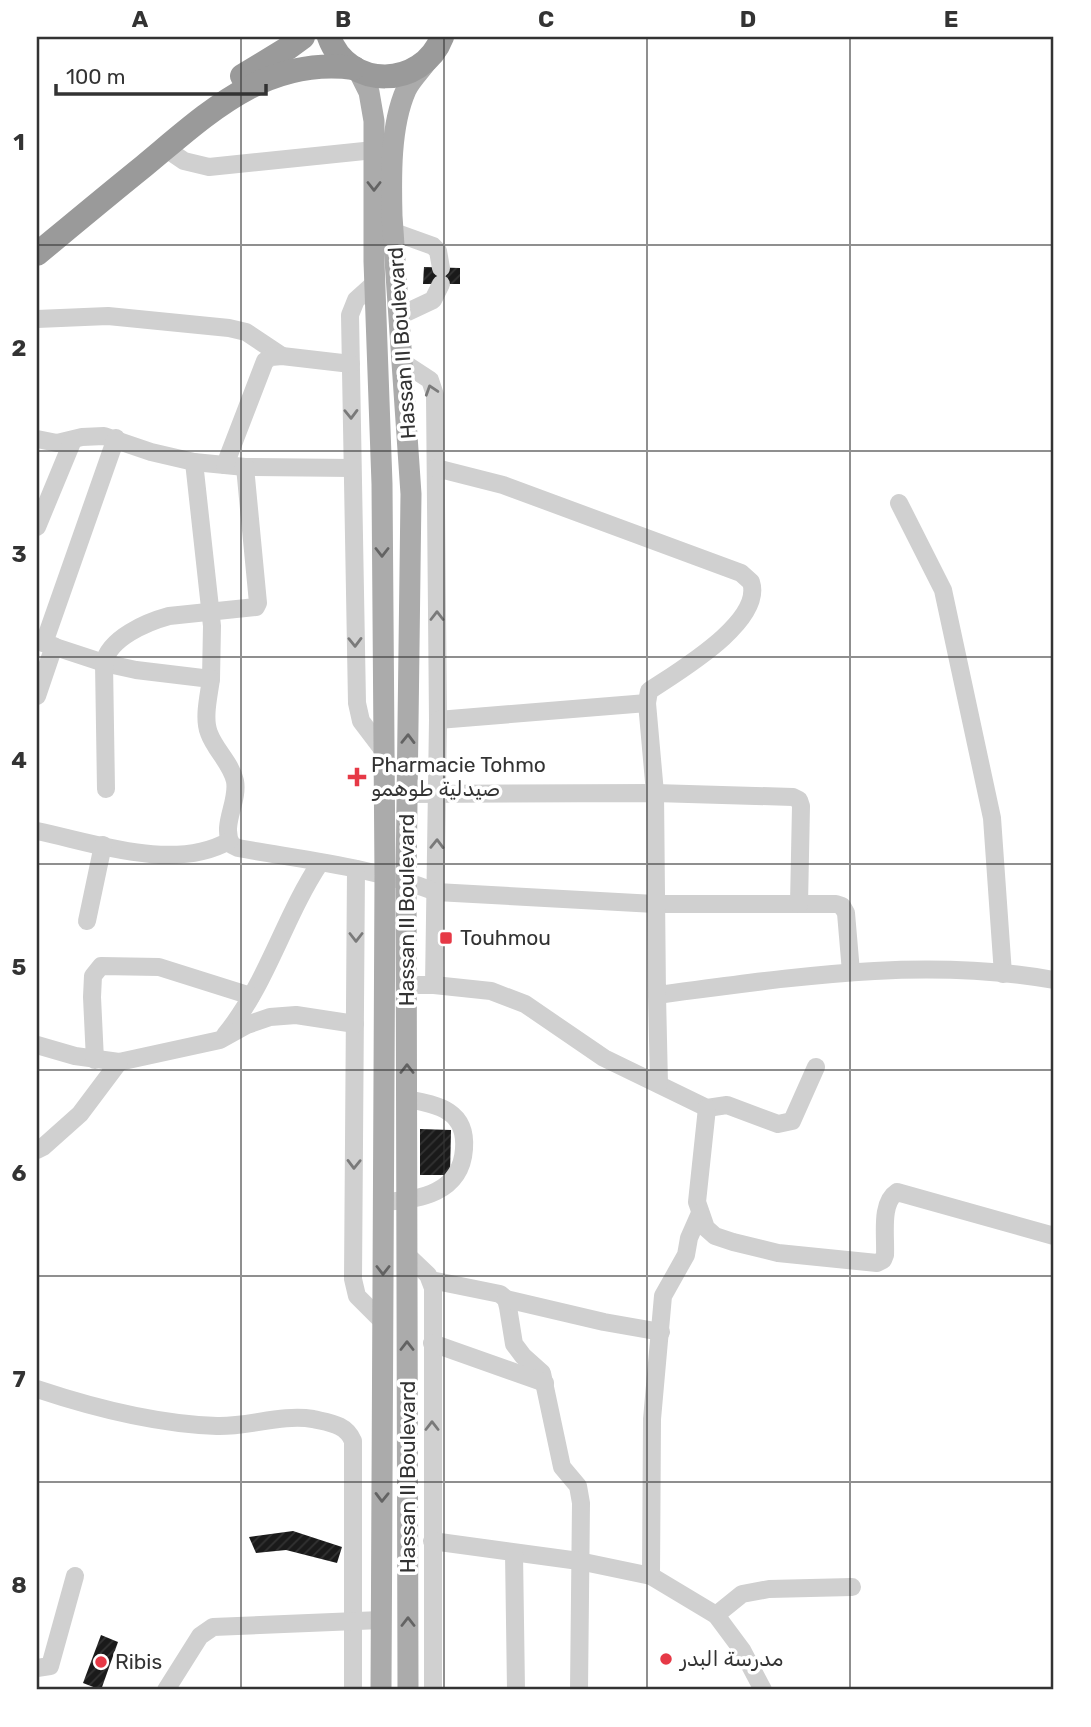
<svg xmlns="http://www.w3.org/2000/svg" width="1091" height="1727" font-family="Rubik,'Noto Sans Arabic',sans-serif">
  <style>
    .building { fill: url(#building-hatch) }
    .lines { fill: none; stroke-linecap: round; stroke-linejoin: round }
    .minor { stroke: #d0d0d0; stroke-width: 18 }
    .major { stroke: #ababab; stroke-width: 21 }
    .highway { stroke: #9a9a9a; stroke-width: 24 }
    .oneway { stroke: #636363 }
    .oneway2 { stroke: #7a7a7a }
    .grid { fill: none; stroke: #333; stroke-width: 2; stroke-opacity: 0.55 }
    .poi-dot { fill: #e63946; stroke: #fff; stroke-width: 2.5 }
    .labels { text-anchor: middle; stroke-width: 7; stroke-linejoin: round; paint-order: stroke }
    .street-label { font-size: 21px; fill: #333; stroke: #fff }
    .poi-label { font-size: 21px; fill: #333; stroke: #fff; text-anchor: start }
    .neatline { fill: none; stroke: #333; stroke-width: 2.5 }
    .grid-label { font-size: 23px; text-anchor: middle; font-weight: bold; fill: #333 }
  </style>
  <defs>
    <pattern id="building-hatch" width="6" height="6" patternUnits="userSpaceOnUse" patternTransform="scale(1.75)"><rect width="6" height="6" fill="#1a1a1a"/><path d="M-1 1l2-2M0 6l6-6M5 7l2-2" fill="none" stroke="#333"/></pattern>
  </defs>
  <rect width="100%" height="100%" fill="#fff"/>
  <g class="building">
    <path d="M424,267L460,268V284H423Z"/>
    <path d="M420,1129L451,1130L450,1175H420Z"/>
    <path d="M293,1531L342,1547L337,1563L286,1550L256,1553L249,1537Z"/>
    <path d="M101,1635L118,1642L101,1690L83,1683Z"/>
  </g>
  <g class="lines">
    <g class="minor">
      <path d="M165,148L184,161L209,167L374,150"/>
      <path d="M394,232L433,246L438,251L441,268"/>
      <path d="M376,282L356,300L350,315L357,703L361,721L383,750"/>
      <path d="M399,316L433,300L441,284"/>
      <path d="M37,319L108,316L229,328L246,332L282,356"/>
      <path d="M404,363L430,380L435,395L438,720L434,985"/>
      <path d="M37,439L57,443L82,437L104,436L151,452L194,462L245,467L352,468"/>
      <path d="M194,462L212,626L211,679"/>
      <path d="M225,465L265,361L271,357L282,356L351,364"/>
      <path d="M436,468L503,485L741,573L751,582C764,622 677,672 649,691L647,703"/>
      <path d="M899,503L943,590L992,818L1003,974"/>
      <path d="M37,527L73,440"/>
      <path d="M37,641L104,663L136,670L211,679C209,695 203,718 209,733C215,750 231,763 235,781C239,802 220,826 232,845L238,848C304,860 373,867 436,892L655,904H836L842,906L846,913L851,972"/>
      <path d="M44,643L116,438"/>
      <path d="M37,696L54,646"/>
      <path d="M438,720L647,703L655,793L657,995C789,978 921,956 1054,980"/>
      <path d="M106,789L104,663C109,638 147,622 169,616L256,607L258,603L245,467"/>
      <path d="M407,794L655,793L793,797L799,800L801,806L799,904"/>
      <path d="M37,831C95,843 174,872 229,841"/>
      <path d="M356,869L353,1279L357,1296L384,1323"/>
      <path d="M87,921L103,845"/>
      <path d="M407,985H434L491,991L525,1004L604,1058L707,1108L727,1105L778,1124L792,1121L816,1067"/>
      <path d="M657,995L659,1084"/>
      <path d="M225,1035C267,984 284,917 320,863"/>
      <path d="M37,1045L75,1056L119,1062L220,1040L247,1025L270,1017L296,1015L355,1024"/>
      <path d="M95,1060L92,997L93,976L101,966L159,967L251,996"/>
      <path d="M707,1108L697,1202L706,1228L715,1236L733,1242L778,1253L877,1263L883,1260L885,1255C886,1235 880,1203 897,1192L1054,1236"/>
      <path d="M37,1150L43,1147L80,1114L119,1062"/>
      <path d="M383,1202C420,1200 461,1193 464,1149C467,1110 438,1105 407,1099"/>
      <path d="M407,1255L428,1275L433,1288V1690"/>
      <path d="M431,1280L500,1294L506,1299L508,1307L514,1344L523,1356L542,1373L562,1467L578,1486L581,1503L579,1690"/>
      <path d="M506,1299L604,1322L661,1332"/>
      <path d="M432,1343L545,1383"/>
      <path d="M37,1389C94,1408 156,1424 217,1426C249,1427 281,1414 313,1419C330,1423 346,1424 353,1441V1690"/>
      <path d="M432,1541L579,1561L651,1576L716,1615L742,1650L763,1690"/>
      <path d="M514,1553L516,1690"/>
      <path d="M651,1576L652,1419L663,1296L686,1255L689,1238L700,1213"/>
      <path d="M716,1615L742,1594L769,1589L852,1587"/>
      <path d="M37,1668L50,1666L75,1576"/>
      <path d="M166,1690L200,1636L213,1627L381,1620"/>
    </g>
    <g class="major">
      <path d="M359,72L369,92L374,121V261L382,484L385,875L381,1690"/>
      <path d="M408,1690L406,880L411,494L392,216C391,178 390,126 406,90C410,81 419,72 425,64"/>
    </g>
    <g class="highway">
      <path d="M329,37C348,90 422,89 442,37"/>
      <path d="M242,76L288,48L303,37"/>
      <path d="M37,254C72,225 108,195 144,166C207,114 265,56 354,68"/>
    </g>
  </g>
  <defs><path id="oneway-chevron" d="M-2-3.5L2.5 0L-2 3.5" fill="none" stroke-width="1.6" stroke-linecap="round" stroke-linejoin="round" transform="scale(1.75)"/></defs>
  <g class="oneway">
    <use href="#oneway-chevron" transform="translate(374 186) rotate(90)"/>
    <use href="#oneway-chevron" transform="translate(382 552) rotate(90)"/>
    <use href="#oneway-chevron" transform="translate(408 739) rotate(-89)"/>
    <use href="#oneway-chevron" transform="translate(407 1069) rotate(-90)"/>
    <use href="#oneway-chevron" transform="translate(383 1270) rotate(90)"/>
    <use href="#oneway-chevron" transform="translate(407 1346) rotate(-90)"/>
    <use href="#oneway-chevron" transform="translate(382 1497) rotate(91)"/>
    <use href="#oneway-chevron" transform="translate(408 1622) rotate(-90)"/>
  </g>
  <g class="oneway2">
    <use href="#oneway-chevron" transform="translate(431 390) rotate(-108)"/>
    <use href="#oneway-chevron" transform="translate(351 414) rotate(89)"/>
    <use href="#oneway-chevron" transform="translate(437 616) rotate(-90)"/>
    <use href="#oneway-chevron" transform="translate(355 642) rotate(89)"/>
    <use href="#oneway-chevron" transform="translate(437 844) rotate(-89)"/>
    <use href="#oneway-chevron" transform="translate(356 937) rotate(90)"/>
    <use href="#oneway-chevron" transform="translate(354 1164) rotate(91)"/>
    <use href="#oneway-chevron" transform="translate(432 1426) rotate(-90)"/>
  </g>
  <path class="grid" d="M241,37V1690M444,37V1690M647,37V1690M850,37V1690M37,245H1054M37,451H1054M37,657H1054M37,864H1054M37,1070H1054M37,1276H1054M37,1482H1054"/>
  <g class="poi-dot">
    <path d="M353.5 766.5h7v7h7v7h-7v7h-7v-7h-7v-7h7z"/>
    <rect x="439" y="931" width="14" height="14" rx="3.5"/>
    <circle cx="666" cy="1659" r="7"/>
    <circle cx="101" cy="1662" r="7"/>
  </g>
  <g class="labels">
    <g class="street-label">
      <text transform="translate(402 343) rotate(-94)" y="7">Hassan II Boulevard</text>
      <text transform="translate(407 910) rotate(-90)" y="7">Hassan II Boulevard</text>
      <text transform="translate(408 1477) rotate(-90)" y="7">Hassan II Boulevard</text>
    </g>
    <g class="poi-label">
      <text x="371" y="772">Pharmacie Tohmo<tspan x="371" dy="24">صيدلية طوهمو</tspan></text>
      <text x="460" y="945">Touhmou</text>
      <text x="680" y="1666">مدرسة البدر</text>
      <text x="115" y="1669">Ribis</text>
    </g>
  </g>
  <rect width="1091" height="1727" fill="none" stroke="#ffffff" stroke-width="77"/>
  <path d="M56 84v10h210v-10" fill="none" stroke="#333333" stroke-width="3.5"/>
  <text x="66" y="84" font-size="21" fill="#333333" stroke="#ffffff" stroke-width="5" paint-order="stroke">100 m</text>
  <rect x="38" y="38" width="1014" height="1650" class="neatline"/>
  <g class="grid-label">
    <text x="140" y="27">A</text>
    <text x="343" y="27">B</text>
    <text x="546" y="27">C</text>
    <text x="748" y="27">D</text>
    <text x="951" y="27">E</text>
    <text x="19" y="150">1</text>
    <text x="19" y="356">2</text>
    <text x="19" y="562">3</text>
    <text x="19" y="768">4</text>
    <text x="19" y="975">5</text>
    <text x="19" y="1181">6</text>
    <text x="19" y="1387">7</text>
    <text x="19" y="1593">8</text>
  </g>
</svg>
